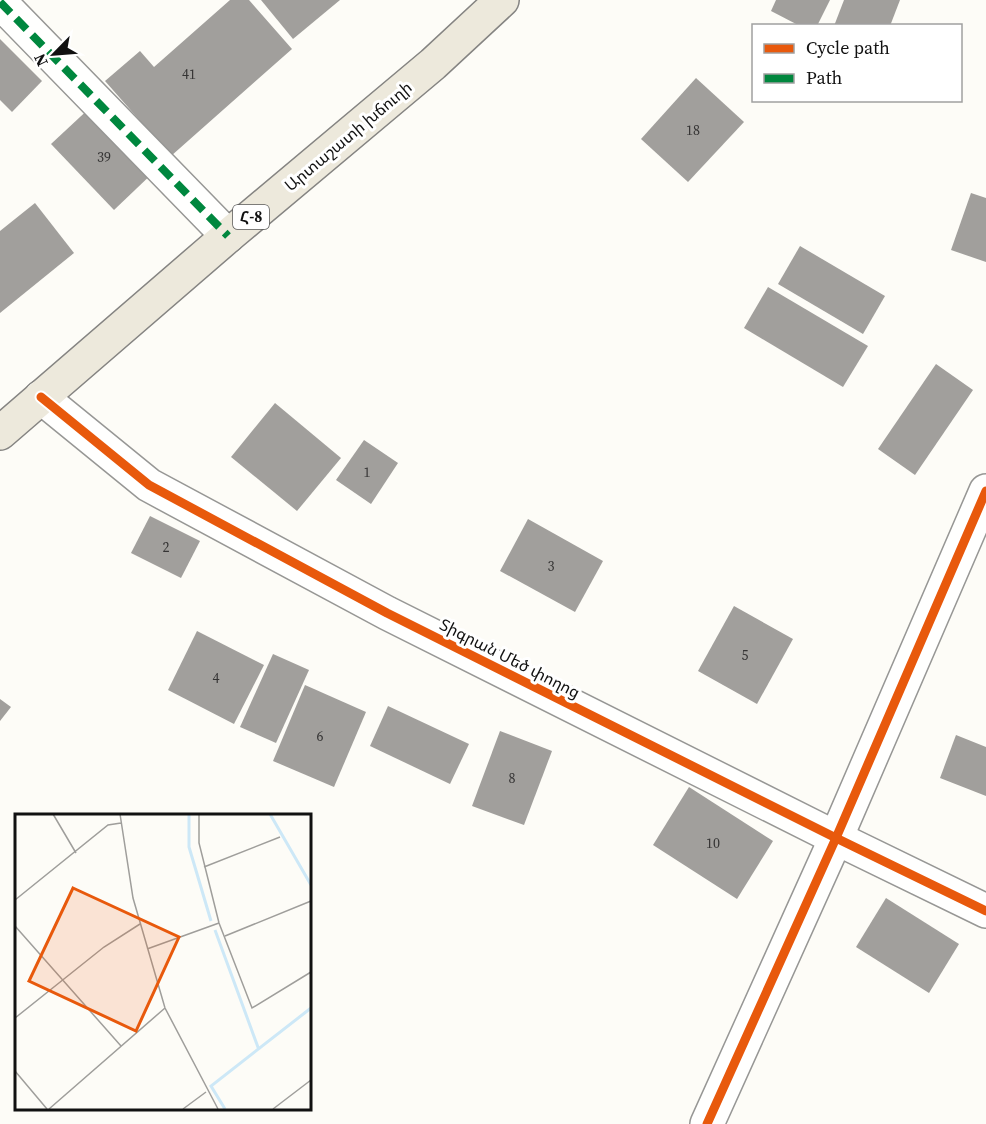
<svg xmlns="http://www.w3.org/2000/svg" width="986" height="1124" font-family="'Source Serif 4','Noto Sans Armenian',serif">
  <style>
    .building { fill: #a19f9c }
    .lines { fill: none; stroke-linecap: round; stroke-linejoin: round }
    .minor-casing { stroke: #979795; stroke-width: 36 }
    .major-casing { stroke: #858482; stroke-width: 36 }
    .minor { stroke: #fffffe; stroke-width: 33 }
    .major { stroke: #ede9dc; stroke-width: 33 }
    .quiet { stroke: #00873e; stroke-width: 8; stroke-dasharray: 15 8; stroke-linecap: butt }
    .cycleway-casing { stroke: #fff; stroke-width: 13 }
    .cycleway { stroke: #e8590c; stroke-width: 9 }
    .labels { text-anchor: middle; stroke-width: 6; stroke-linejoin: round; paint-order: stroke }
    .number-label { font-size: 14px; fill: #353434 }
    .shield { fill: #fff; stroke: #585858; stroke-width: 1.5 }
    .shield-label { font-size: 15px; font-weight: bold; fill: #111 }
    .street-label { font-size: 16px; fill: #111; stroke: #fff }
    .inset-river { fill: none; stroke: #cde8f7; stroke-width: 3 }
    .inset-road { fill: none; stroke: #9f9e9b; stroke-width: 1.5 }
    .view { fill: #e8590c; fill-opacity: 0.15; stroke: #e8590c; stroke-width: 3 }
    .inset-edge { fill: none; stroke: #111; stroke-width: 3 }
  </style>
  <rect width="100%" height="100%" fill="#fdfcf7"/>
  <g class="building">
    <path d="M230,0H249L292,49L171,156L105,81L140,51L154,67Z"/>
    <path d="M261,0H340L293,39Z"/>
    <path d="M776,0H830L817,26H800L771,11Z"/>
    <path d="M844,0H900L890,26H834Z"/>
    <path d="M0,39L42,81L12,112L0,100Z"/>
    <path d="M696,78L744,122L688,182L641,139Z"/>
    <path d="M94,104L157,169L114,210L51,144Z"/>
    <path d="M971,193L986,198V262L951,250Z"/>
    <path d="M35,203L74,253L0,313V231Z"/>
    <path d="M800,246L885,296L863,334L778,284Z"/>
    <path d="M768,287L868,346L843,387L744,328Z"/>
    <path d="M936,364L973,390L915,475L878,449Z"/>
    <path d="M275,403L341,458L297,511L231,457Z"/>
    <path d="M364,440L398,463L371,504L336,480Z"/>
    <path d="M150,516L200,541L181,578L131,553Z"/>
    <path d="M528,519L603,561L575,612L500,571Z"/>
    <path d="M734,606L793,639L757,704L698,671Z"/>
    <path d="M197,631L264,665L234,724L168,690Z"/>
    <path d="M273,654L309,670L276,743L240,727Z"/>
    <path d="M305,685L366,712L334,787L273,761Z"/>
    <path d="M0,699L11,707L0,721Z"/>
    <path d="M388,706L469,744L450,784L370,746Z"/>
    <path d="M500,731L552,751L524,825L472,806Z"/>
    <path d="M956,735L986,747V796L940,778Z"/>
    <path d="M689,787L773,841L737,899L653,845Z"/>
    <path d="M886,898L959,944L929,993L856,947Z"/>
  </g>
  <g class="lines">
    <g class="minor-casing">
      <g id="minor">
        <path d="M0,2L228,236"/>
        <path d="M41,397L149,485L387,613L836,838L986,911"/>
        <path d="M707,1124L836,838L986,491"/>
      </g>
    </g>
    <g class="major-casing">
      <path id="major" d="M0,433L228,236L433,64L502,0"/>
    </g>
    <use href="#minor" class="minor"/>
    <use href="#major" class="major"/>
    <path class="quiet" d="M0,2L228,236"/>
    <g class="cycleway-casing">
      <g id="cycleway">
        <path d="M41,397L149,485L387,613L836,838L986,911"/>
        <path d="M707,1124L836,838L986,491"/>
      </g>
    </g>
    <use href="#cycleway" class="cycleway"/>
  </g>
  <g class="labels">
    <g class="number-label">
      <text x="189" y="79">41</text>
      <text x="693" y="135">18</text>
      <text x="104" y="162">39</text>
      <text x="367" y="477">1</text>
      <text x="166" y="552">2</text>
      <text x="551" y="571">3</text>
      <text x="745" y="660">5</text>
      <text x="216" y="683">4</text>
      <text x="320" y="741">6</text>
      <text x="512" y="783">8</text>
      <text x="713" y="848">10</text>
    </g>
    <rect class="shield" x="233" y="205" width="36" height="24" rx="4.5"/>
    <g class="shield-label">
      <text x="251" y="222">Հ-8</text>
    </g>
    <g class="street-label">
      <text transform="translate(348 136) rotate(-40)" y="6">Արտաշատի խճուղի</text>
      <text transform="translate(510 658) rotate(27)" y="6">Տիգրան Մեծ փողոց</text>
    </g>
  </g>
  <g transform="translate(15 814)">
    <rect width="296" height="296" fill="#fdfcf7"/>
    <path class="inset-river" d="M174,0V33L196,107M255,0L296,71M200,116L244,236M210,295L196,272L296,194"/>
    <path class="inset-road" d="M38,0L61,39M105,0L118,84L150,194L203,295M184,0V29L204,109L237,194L296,158M189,53L265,23M0,86L93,11L106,9M0,112L106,232M210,122L296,87M132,135L204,109M0,204L89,133L125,110M0,257L32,295M34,295L150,194M168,295L191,278M258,295L296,266"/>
    <path class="view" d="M58,74L164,123L121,217L14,167Z"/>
    <rect width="296" height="296" class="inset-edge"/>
  </g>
  <rect x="752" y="24" width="210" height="78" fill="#ffffff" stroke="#a0a0a0" stroke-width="1.5"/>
  <rect x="764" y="44" width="30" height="9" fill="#e8590c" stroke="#a0a0a0" stroke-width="1.5"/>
  <text x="806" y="54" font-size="18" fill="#111111">Cycle path</text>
  <rect x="764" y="74" width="30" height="9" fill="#00873e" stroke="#a0a0a0" stroke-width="1.5"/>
  <text x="806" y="84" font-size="18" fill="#111111">Path</text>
  <g transform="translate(54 54) rotate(245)" stroke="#ffffff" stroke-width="4.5" paint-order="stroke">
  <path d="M0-4.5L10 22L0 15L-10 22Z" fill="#111111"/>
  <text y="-9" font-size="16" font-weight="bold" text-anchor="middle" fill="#111111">N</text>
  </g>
</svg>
